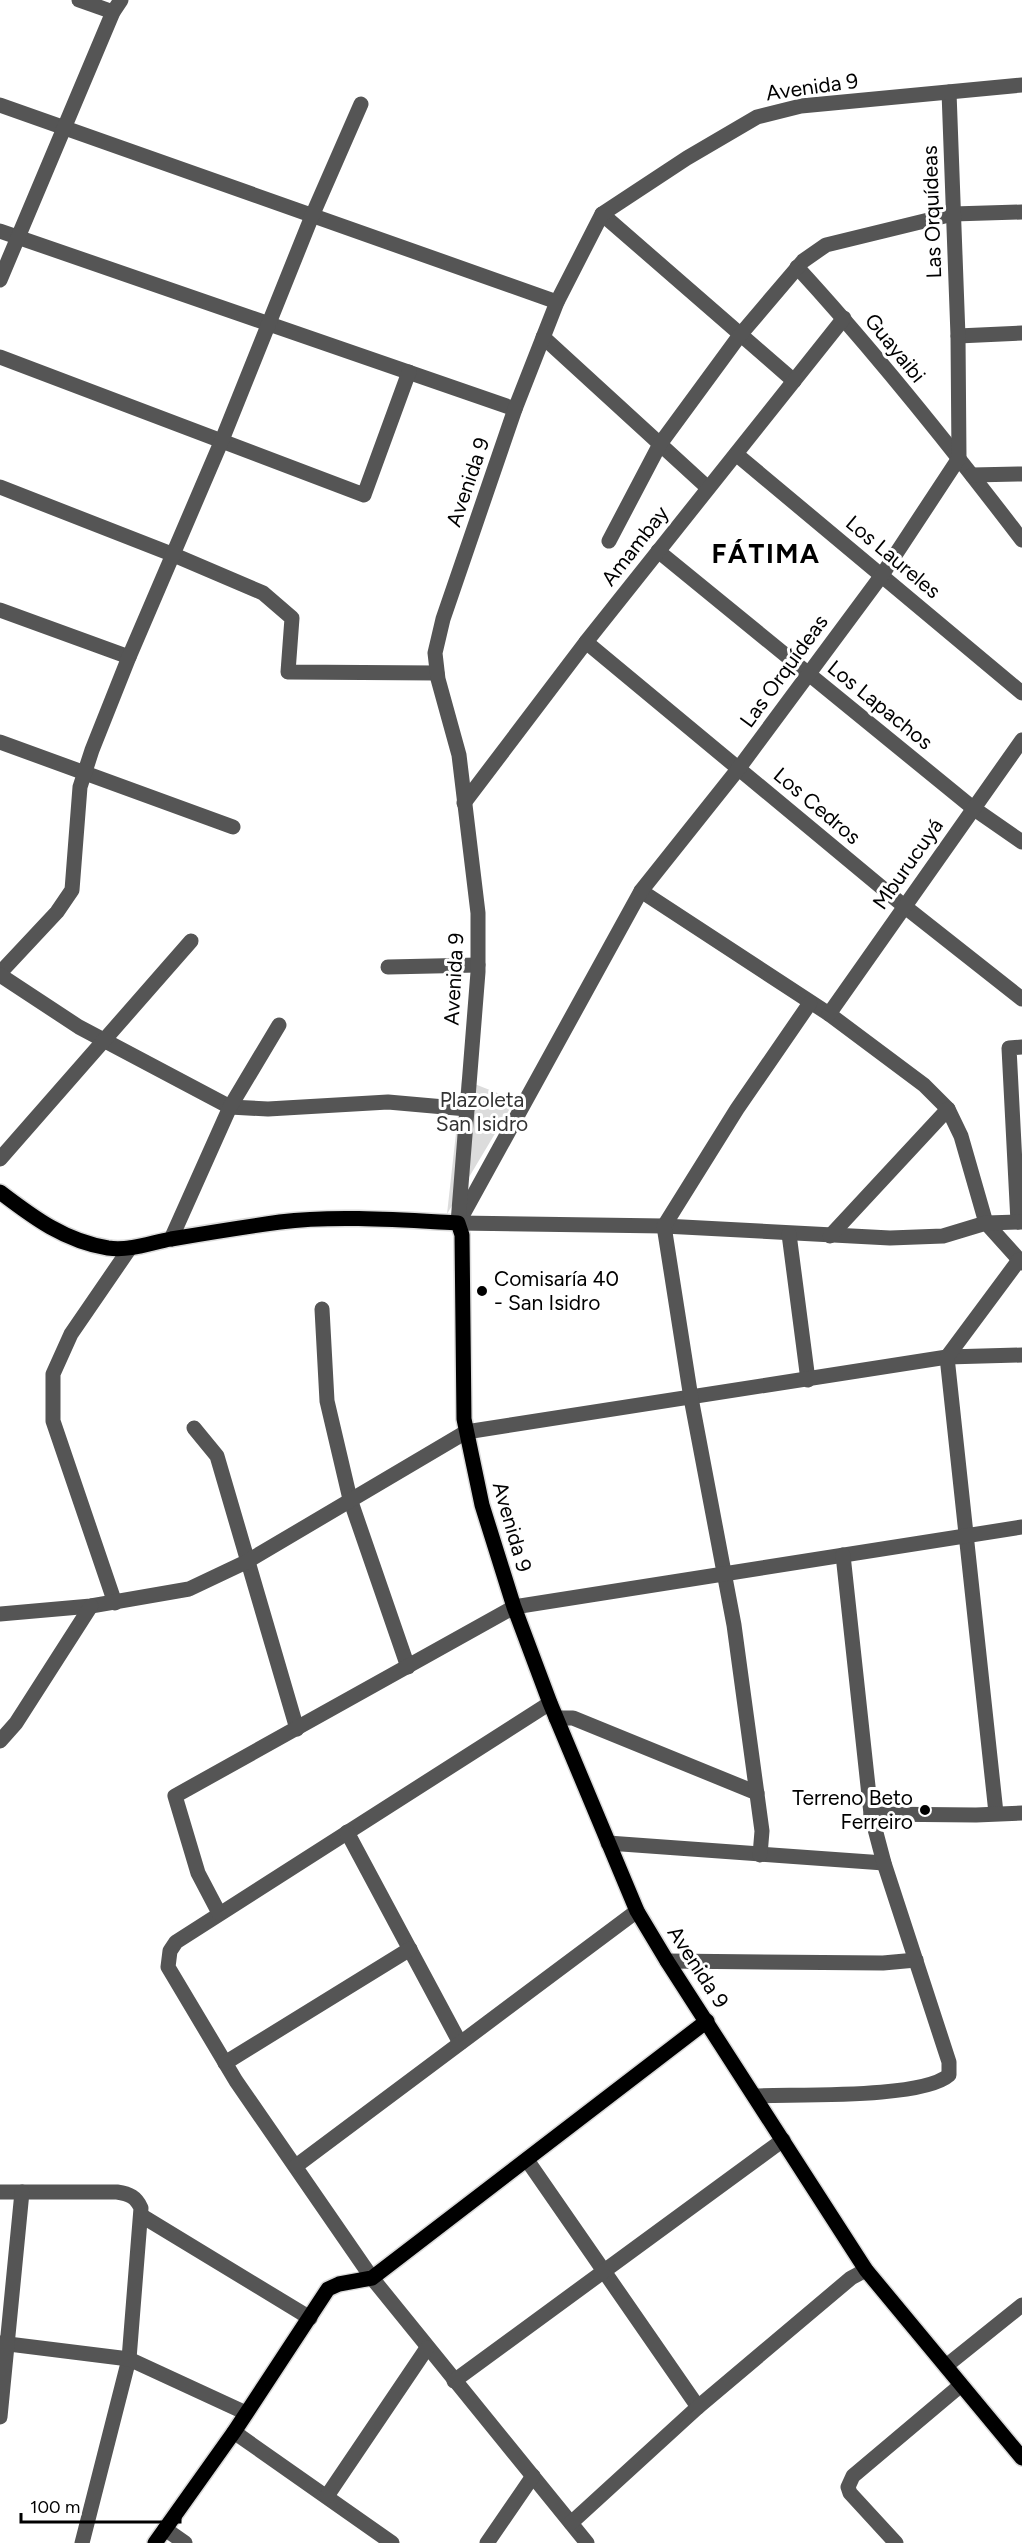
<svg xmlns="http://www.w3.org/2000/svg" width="1022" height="2543" font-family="Figtree,sans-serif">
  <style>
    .green { fill: #dcdcdc }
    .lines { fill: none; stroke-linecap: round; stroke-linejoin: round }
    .major-casing { stroke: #dbdbdb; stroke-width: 18 }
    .minor { stroke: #555; stroke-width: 15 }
    .major { stroke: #000; stroke-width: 15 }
    .poi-dot { fill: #000; stroke: #fff; stroke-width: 2 }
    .labels { text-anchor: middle; stroke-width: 6; stroke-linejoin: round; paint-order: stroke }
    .street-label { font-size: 21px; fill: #000; stroke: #fff }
    .park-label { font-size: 21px; fill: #333; stroke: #fff }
    .poi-label { font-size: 21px; fill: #000; stroke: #fff; text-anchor: start }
    .district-label { font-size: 27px; font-weight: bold; letter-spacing: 1.5px; fill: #000; stroke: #fff }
  </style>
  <rect width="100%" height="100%" fill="#fff"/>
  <path class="green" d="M462,1079L515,1100L447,1214Z"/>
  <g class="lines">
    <g class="major-casing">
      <g id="major">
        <path d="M0,1192C34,1218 65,1241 108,1248C130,1251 150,1243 171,1239C207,1233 244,1227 280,1222C335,1215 402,1220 458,1223L462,1235L464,1419L482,1505L514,1607L550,1703L637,1911L667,1961L866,2270L1022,2458"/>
        <path d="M155,2543L234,2432L328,2289L339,2284L372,2278L707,2021"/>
      </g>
    </g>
    <g class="minor">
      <path d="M79,0L113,12"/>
      <path d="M0,105L557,302"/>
      <path d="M602,214L794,381"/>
      <path d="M0,231L515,409"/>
      <path d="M797,267C877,354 951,447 1022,540"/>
      <path d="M0,280L113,12L121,0"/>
      <path d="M958,336L1022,333"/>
      <path d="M543,337L708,488"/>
      <path d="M0,357L364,495L409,372"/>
      <path d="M736,454L1022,693"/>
      <path d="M972,475L1022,474"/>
      <path d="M0,487L174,555L263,593L292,618L288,672L437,673"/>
      <path d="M609,541L660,444L740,335L803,261L826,245L953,214L1022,212"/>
      <path d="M658,551L973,808L1022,842"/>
      <path d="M0,610L129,657"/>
      <path d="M586,642L904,906L1022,999"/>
      <path d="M0,742L233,827"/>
      <path d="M464,803L586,642L844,318"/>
      <path d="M641,891L829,1014L924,1085L948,1109L961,1136L986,1223L1022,1263"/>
      <path d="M388,967L478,965"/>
      <path d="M0,973L57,912L72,890L80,787L92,750L129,657L222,440L312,216L361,104"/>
      <path d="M0,975L79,1027L230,1107L268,1109L388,1102L467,1109"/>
      <path d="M829,1014L1022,740"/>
      <path d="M0,1159L191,941"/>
      <path d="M461,1218L641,891L739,768L882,575L959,458L958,336L949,92"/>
      <path d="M1018,1222L1009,1048L1022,1047"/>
      <path d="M458,1223L478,972V913L459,755L438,679L435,653L443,619L515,409L557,302L602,214L687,158L757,117L801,106L1022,85"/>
      <path d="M458,1223L664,1226L890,1238L943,1236L986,1223L1022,1222"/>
      <path d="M789,1234L808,1380"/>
      <path d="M830,1236L948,1109"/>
      <path d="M171,1239L230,1107L279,1025"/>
      <path d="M322,1309L327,1401L350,1499L408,1667"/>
      <path d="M194,1428L217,1456L297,1729"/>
      <path d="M115,1603L53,1421V1374L71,1334L130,1248"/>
      <path d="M0,1614L91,1606L189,1589L246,1562L466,1432L947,1357L1022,1355"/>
      <path d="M550,1703L176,1942L170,1951L168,1967L236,2081L372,2278L587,2543"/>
      <path d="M556,1718H573L757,1793"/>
      <path d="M0,1741L16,1723L91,1606"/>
      <path d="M996,1813L947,1357L1019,1260"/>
      <path d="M871,1814L976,1815L1022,1813"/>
      <path d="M347,1832L460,2043"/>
      <path d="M608,1843L884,1863"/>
      <path d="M760,1855L762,1831L734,1625L691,1398L664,1226L737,1109L810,1003"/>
      <path d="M219,1913L198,1873L175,1796L514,1607L1022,1527"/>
      <path d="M667,1961L883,1963L916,1960"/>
      <path d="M225,2063L410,1949"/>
      <path d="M755,2096C795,2094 922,2099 949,2075V2062L884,1863L871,1814L843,1555"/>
      <path d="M527,2160L698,2407"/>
      <path d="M296,2166L637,1911"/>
      <path d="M0,2192H117C130,2194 136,2197 141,2208L129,2359L82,2543"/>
      <path d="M142,2216L310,2318"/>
      <path d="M0,2343L129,2359L246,2413"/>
      <path d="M946,2366L1022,2305"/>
      <path d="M454,2381L783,2140"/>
      <path d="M0,2417L22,2192"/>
      <path d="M234,2432L392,2543"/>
      <path d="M327,2496L427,2348"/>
      <path d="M571,2523L698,2407L851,2278L866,2270"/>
      <path d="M165,2529L185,2543"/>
      <path d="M487,2543L533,2476"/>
      <path d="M896,2543L850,2493L848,2487L853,2476L961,2385"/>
    </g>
    <use href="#major" class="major"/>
  </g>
  <g class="poi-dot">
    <circle cx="482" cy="1291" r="6"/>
    <circle cx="925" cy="1810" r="6"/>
  </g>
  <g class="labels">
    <g class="street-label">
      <text transform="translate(812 87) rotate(-8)" y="7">Avenida 9</text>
      <text transform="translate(932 212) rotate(-92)" y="7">Las Orquídeas</text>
      <text transform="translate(895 348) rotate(51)" y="7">Guayaibi</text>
      <text transform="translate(468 482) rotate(-71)" y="7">Avenida 9</text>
      <text transform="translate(635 546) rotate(-52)" y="7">Amambay</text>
      <text transform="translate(893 557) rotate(40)" y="7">Los Laureles</text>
      <text transform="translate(784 671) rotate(-54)" y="7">Las Orquídeas</text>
      <text transform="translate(880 705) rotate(39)" y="7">Los Lapachos</text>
      <text transform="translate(817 806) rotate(40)" y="7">Los Cedros</text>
      <text transform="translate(908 864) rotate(-55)" y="7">Mburucuyá</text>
      <text transform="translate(454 979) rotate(-87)" y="7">Avenida 9</text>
      <text transform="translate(512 1527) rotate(74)" y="7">Avenida 9</text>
      <text transform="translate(698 1967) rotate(57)" y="7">Avenida 9</text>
    </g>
    <g class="park-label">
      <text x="482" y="1107">Plazoleta<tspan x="482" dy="24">San Isidro</tspan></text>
    </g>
    <g class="poi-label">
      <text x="494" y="1286">Comisaría 40<tspan x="494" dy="24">- San Isidro</tspan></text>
      <text x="913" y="1805" text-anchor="end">Terreno Beto<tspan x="913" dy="24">Ferreiro</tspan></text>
    </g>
    <g class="district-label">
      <text x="766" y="563">FÁTIMA</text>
    </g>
  </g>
  <path d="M21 2513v9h159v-9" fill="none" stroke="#000000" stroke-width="3"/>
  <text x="30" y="2513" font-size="18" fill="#000000" stroke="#ffffff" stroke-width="4.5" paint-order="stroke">100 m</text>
</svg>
